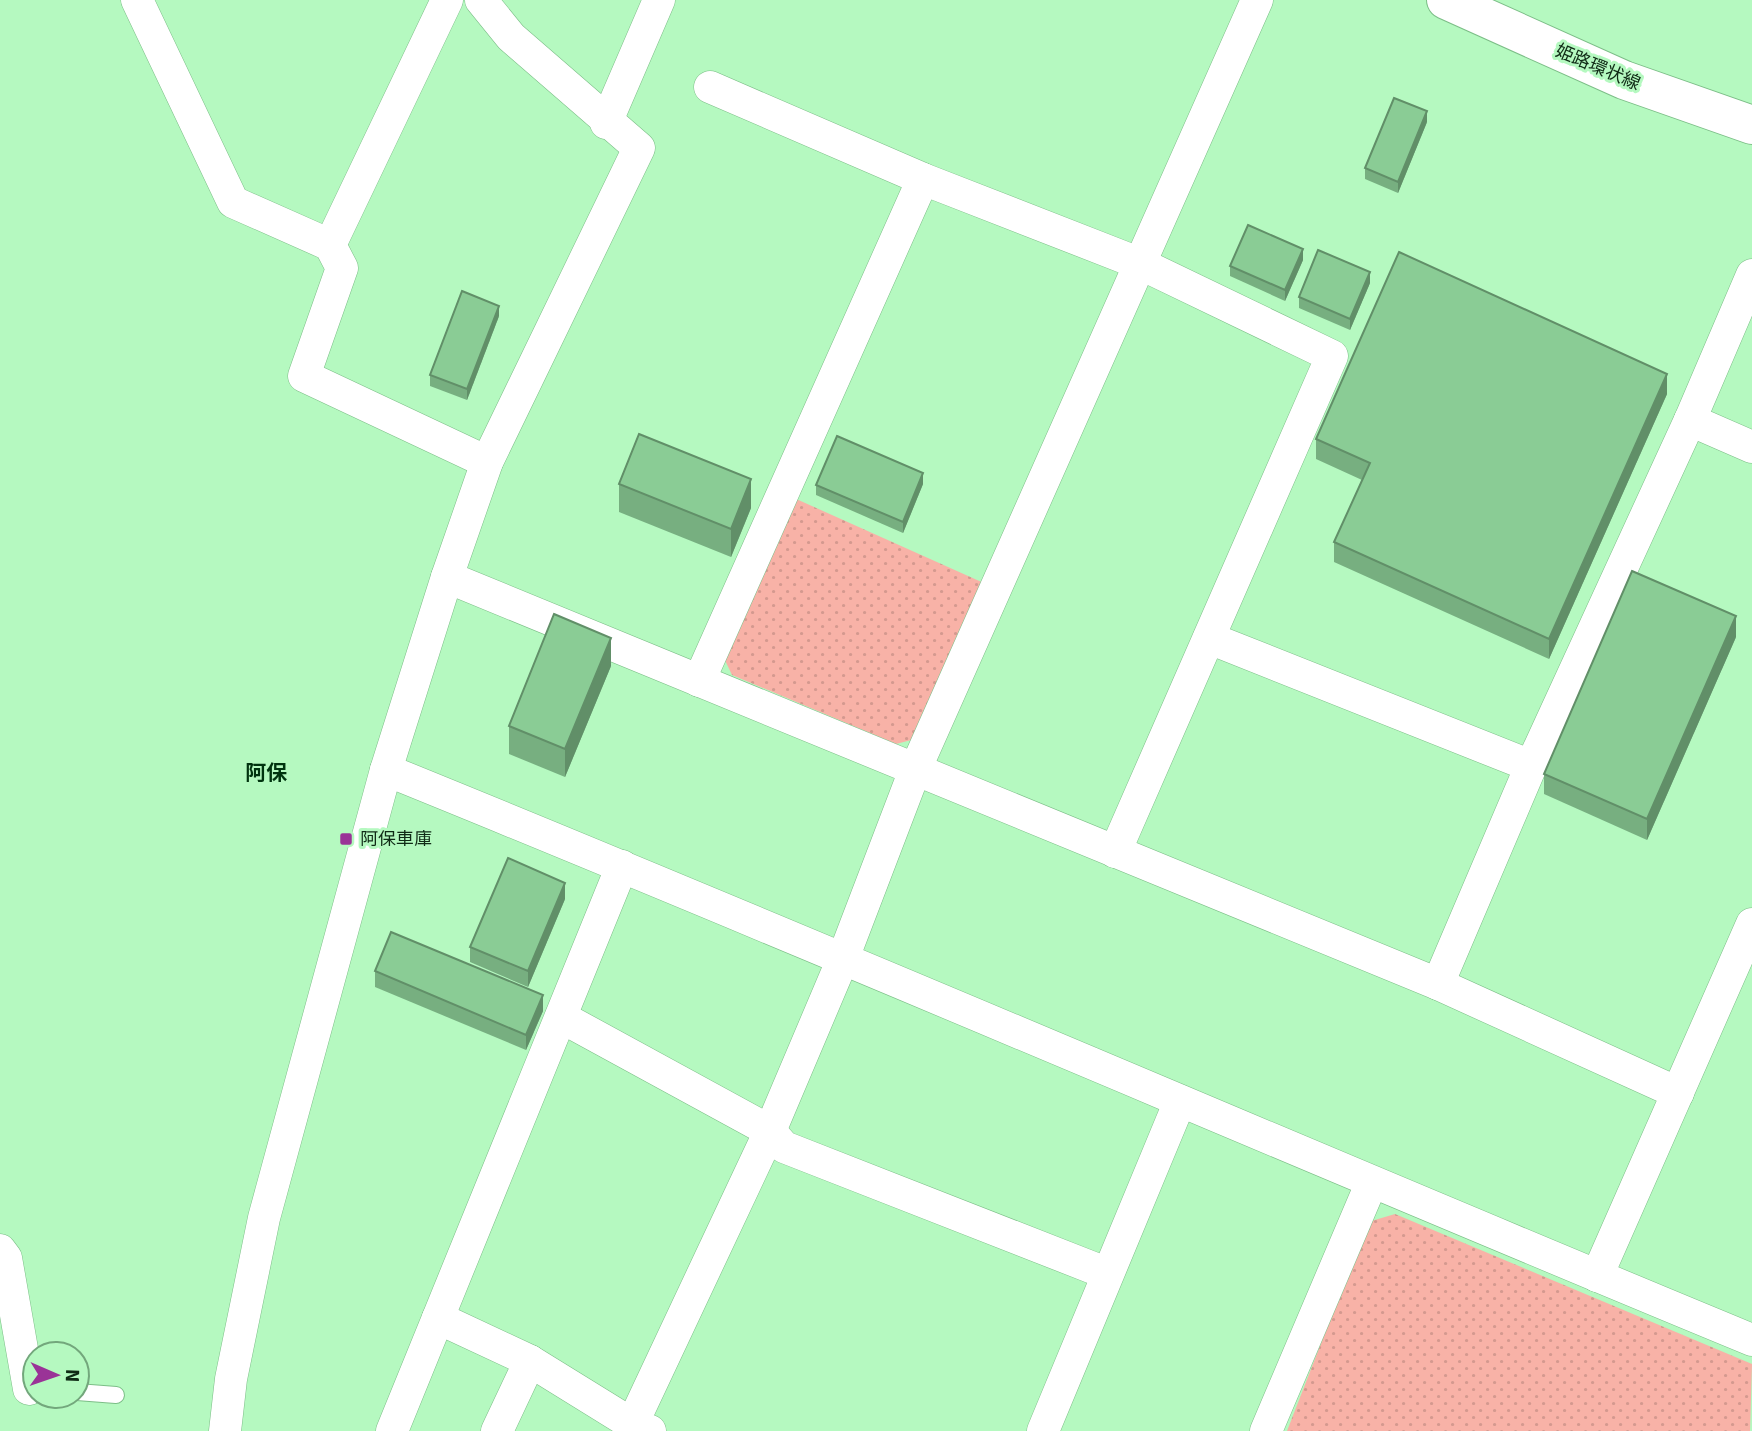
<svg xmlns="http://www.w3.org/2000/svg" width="1752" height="1431" font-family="Signika,'Noto Sans JP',sans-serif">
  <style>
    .green { fill: url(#green-dots) }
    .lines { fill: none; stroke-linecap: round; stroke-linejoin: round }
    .service-casing { stroke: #7cbe87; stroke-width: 18 }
    .minor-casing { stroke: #7cbe87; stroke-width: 33 }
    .secondary-casing { stroke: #7cbe87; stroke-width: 40 }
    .service { stroke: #fff; stroke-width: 16 }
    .minor { stroke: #fff; stroke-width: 32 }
    .secondary { stroke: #fff; stroke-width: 38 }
    .wall { fill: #77af80 }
    .shaded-wall { fill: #618f68 }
    .building { fill: #8acc95; stroke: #618f68; stroke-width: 2 }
    .poi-dot { fill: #9a3397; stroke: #b5f9c0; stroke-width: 2.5 }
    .labels { text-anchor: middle; stroke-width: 6; stroke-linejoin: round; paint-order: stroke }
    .street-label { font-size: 18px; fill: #102b16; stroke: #b5f9c0 }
    .poi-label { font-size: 18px; fill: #102b16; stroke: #b5f9c0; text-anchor: start }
    .quarter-label { font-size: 21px; font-weight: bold; fill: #00330f; stroke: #b5f9c0 }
  </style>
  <defs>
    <pattern id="green-dots" width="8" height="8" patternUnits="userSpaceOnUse" patternTransform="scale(1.75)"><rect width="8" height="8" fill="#f8b2a7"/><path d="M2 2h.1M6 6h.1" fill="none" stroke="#d4998f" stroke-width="1.8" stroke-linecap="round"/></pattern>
  </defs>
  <rect width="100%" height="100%" fill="#b5f9c0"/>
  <g class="green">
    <path d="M794,498L986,584L915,739L896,744L732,675L723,656Z"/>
    <path d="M1395,1214L1752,1364L1750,1431H1287L1368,1222Z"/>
  </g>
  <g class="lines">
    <g class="service-casing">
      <path id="service" d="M77,1392L116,1395"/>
    </g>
    <g class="minor-casing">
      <g id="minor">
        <path d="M137,0L233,202L330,245L342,268L304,376L487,462"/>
        <path d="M710,87L923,179L1141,264L1332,356L1115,852"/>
        <path d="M606,123L659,0"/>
        <path d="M330,245L447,0"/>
        <path d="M1690,420L1752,447"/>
        <path d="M447,577L1438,984L1678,1093"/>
        <path d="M1209,638L1531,766"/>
        <path d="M699,681L923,179"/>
        <path d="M386,770C843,955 1296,1152 1752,1340"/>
        <path d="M1438,984L1531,766L1690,420L1752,275"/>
        <path d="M561,1017L770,1131L784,1147L1106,1273"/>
        <path d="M0,1250L6,1258L29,1389"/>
        <path d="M1597,1276L1752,924"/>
        <path d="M438,1318L530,1361L632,1424L650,1431"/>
        <path d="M225,1431L231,1379L264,1218L386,770L447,577L487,462L639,148L511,37L481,0"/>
        <path d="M392,1431L622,866"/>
        <path d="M497,1431L530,1361"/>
        <path d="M629,1431L770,1131L842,961L915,770L1257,0"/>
        <path d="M1043,1431L1180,1101"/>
        <path d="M1266,1431L1371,1184"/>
      </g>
    </g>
    <g class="secondary-casing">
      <path id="secondary" d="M1446,0L1624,80L1752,125"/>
    </g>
    <use href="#service" class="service"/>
    <use href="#minor" class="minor"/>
    <use href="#secondary" class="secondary"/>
  </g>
  <g class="wall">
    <path d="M1427,122L1398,193L1365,179V168Z"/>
    <path d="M1303,260L1285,301L1230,276V266Z"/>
    <path d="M1370,283L1350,330L1299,308V297Z"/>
    <path d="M499,316L467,400L430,386V375Z"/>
    <path d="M1667,394L1549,659L1334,562V542L1362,480L1316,459V439Z"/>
    <path d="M619,484L751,508L731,557L619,512Z"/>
    <path d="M923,484L903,533L816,495V485Z"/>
    <path d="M1736,637L1647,840L1544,794V774Z"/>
    <path d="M611,666L565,777L509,754V726Z"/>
    <path d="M565,899L528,987L470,962V947Z"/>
    <path d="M375,971L543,1011L526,1050L375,987Z"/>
  </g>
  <g class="shaded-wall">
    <path d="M1427,111V122L1398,193V182Z"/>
    <path d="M1303,249V260L1285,301V290Z"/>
    <path d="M1370,272V283L1350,330V319Z"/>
    <path d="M499,306V316L467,400V389Z"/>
    <path d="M1667,374V394L1549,659V639Z"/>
    <path d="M923,473V484L903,533V522Z"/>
    <path d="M751,479V508L731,557V529Z"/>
    <path d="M1736,616V637L1647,840V819Z"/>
    <path d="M611,638V666L565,777V749Z"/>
    <path d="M565,883V899L528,987V971Z"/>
    <path d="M543,995V1011L526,1050V1035Z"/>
  </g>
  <g class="building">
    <path d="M1394,98L1427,111L1398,182L1365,168Z"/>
    <path d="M1248,225L1303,249L1285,290L1230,266Z"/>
    <path d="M1318,250L1370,272L1350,319L1299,297Z"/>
    <path d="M1399,252L1667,374L1549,639L1334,542L1370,463L1316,439Z"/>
    <path d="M462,291L499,306L467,389L430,375Z"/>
    <path d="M639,434L751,479L731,529L619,484Z"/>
    <path d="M837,436L923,473L903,522L816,485Z"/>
    <path d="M1632,571L1736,616L1647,819L1544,774Z"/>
    <path d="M554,614L611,638L565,749L509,726Z"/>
    <path d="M508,858L565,883L528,971L470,947Z"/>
    <path d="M391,932L543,995L526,1035L375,971Z"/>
  </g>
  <rect class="poi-dot" x="339" y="832" width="14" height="14" rx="3.5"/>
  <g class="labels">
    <g class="street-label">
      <text transform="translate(1598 67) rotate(23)" y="6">姫路環状線</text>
    </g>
    <g class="poi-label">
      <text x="360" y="845">阿保車庫</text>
    </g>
    <g class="quarter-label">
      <text x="266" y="780">阿保</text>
    </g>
  </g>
  <g transform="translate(56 1375) rotate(92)"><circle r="33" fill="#b5f9c0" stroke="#73a77c" stroke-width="2"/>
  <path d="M0-5L12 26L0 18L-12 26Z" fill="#9a3397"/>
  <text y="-10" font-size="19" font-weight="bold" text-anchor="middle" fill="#102b16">N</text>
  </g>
</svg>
